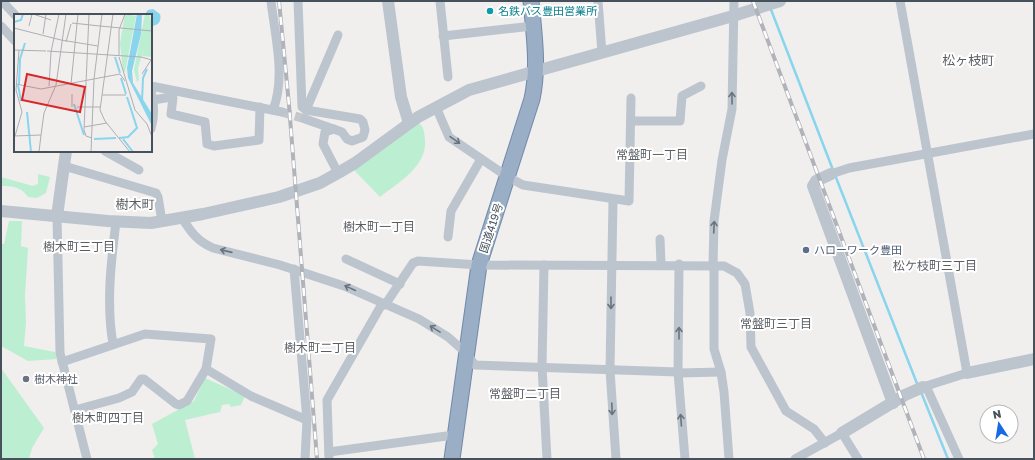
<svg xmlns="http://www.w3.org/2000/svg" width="1035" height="460" font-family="'Golos Text','Noto Sans JP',sans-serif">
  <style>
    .green { fill: #bcefd1 }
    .water { fill: #88d5ed }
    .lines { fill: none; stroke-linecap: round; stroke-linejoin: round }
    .stream { stroke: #88d5ed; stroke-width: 2.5 }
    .minor-tunnel { stroke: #c6c7ca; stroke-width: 9; stroke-dasharray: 9 4.5; stroke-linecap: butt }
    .trunk-casing { stroke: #718aaa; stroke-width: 17 }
    .minor { stroke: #bcc5ce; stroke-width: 9 }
    .tertiary { stroke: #bcc5ce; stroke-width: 12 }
    .trunk { stroke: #9aaec6; stroke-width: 15 }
    .rail-casing { stroke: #b0b3b9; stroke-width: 4 }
    .rail { stroke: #fff; stroke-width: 2.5; stroke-dasharray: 8; stroke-linecap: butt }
    .oneway { stroke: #69747e }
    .culture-dot { fill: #0f9aa8; stroke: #fff; stroke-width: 1.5 }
    .service-dot { fill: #5c6f8a; stroke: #fff; stroke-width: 1.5 }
    .worship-dot { fill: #6b7280; stroke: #fff; stroke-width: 1.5 }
    .labels { text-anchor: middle; stroke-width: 4; stroke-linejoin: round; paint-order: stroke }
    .culture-label { font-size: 11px; fill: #0d838f; stroke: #fff; text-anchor: start }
    .street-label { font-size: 11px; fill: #46515c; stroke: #fff }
    .service-label { font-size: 11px; fill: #4e5e75; stroke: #fff; text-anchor: start }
    .worship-label { font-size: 11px; fill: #5b616d; stroke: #fff; text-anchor: start }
    .neighbourhood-label { font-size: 12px; fill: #5b5f64; stroke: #fff }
    .quarter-label { font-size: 13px; fill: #5b5f64; stroke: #fff }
    .inset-river { fill: none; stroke: #88d5ed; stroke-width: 2 }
    .inset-road { fill: none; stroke: #adafb4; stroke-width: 1 }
    .view { fill: #d62828; fill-opacity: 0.15; stroke: #d62828; stroke-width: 2 }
    .inset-edge { fill: none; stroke: #46515c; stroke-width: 2 }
  </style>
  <rect width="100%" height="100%" fill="#f1eeee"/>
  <g class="green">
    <path d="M418,122C424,127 424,131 425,139C428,166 398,183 380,197L354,170Z"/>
    <path d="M38,174L50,177L46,193L37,198L28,197C22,187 12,186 1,186V177L33,186L38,184Z"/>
    <path d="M9,221H22L21,246L28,248L25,296L26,323L24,346L55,352L57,359L28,361L1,346V244H4Z"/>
    <path d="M1,368L44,428L32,448L29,459H1Z"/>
    <path d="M205,378L245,396L241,405L231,407L229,404L222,405L220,412L185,420L195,459H155L152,450L158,444L152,424L194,401Z"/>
  </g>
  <path class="water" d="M153,9L160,14C162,21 158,26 151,26V15H144L148,10Z"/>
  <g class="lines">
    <g class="stream">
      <path d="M770,7L833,170"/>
      <path d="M835,175L918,386"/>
      <path d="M921,392L948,459"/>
    </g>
    <path class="minor-tunnel" d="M282,112L305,119"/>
    <g class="trunk-casing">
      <path id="trunk" d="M452,459L479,265L532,99C539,66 534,34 531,1"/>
    </g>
    <g class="minor">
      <path d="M2,1L15,15"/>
      <path d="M271,1C275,36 286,77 273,110"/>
      <path d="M298,1L302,107L306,110L360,119L363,122L365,130L363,137L352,141L347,139L342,132L305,119"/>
      <path d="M440,1L448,77"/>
      <path d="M598,1L602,53"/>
      <path d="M900,1L967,373L923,387"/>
      <path d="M1,26L15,41"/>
      <path d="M443,36L533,26"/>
      <path d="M151,86L282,112"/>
      <path d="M151,91C154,105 155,116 151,129"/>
      <path d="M153,100L171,97L173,98L171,114L205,122L207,144L214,146L259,140L260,107"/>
      <path d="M436,107L449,137L508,177L523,185L629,201L631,98"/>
      <path d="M306,110L338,35"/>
      <path d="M631,121H680L682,96L701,86"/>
      <path d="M334,129L325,132L323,144L338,173"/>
      <path d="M105,151L139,170"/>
      <path d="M64,166L156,193L158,197L162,221"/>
      <path d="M831,174L849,168L1034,134"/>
      <path d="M613,200L610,370L616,459"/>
      <path d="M57,216L60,353L87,459"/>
      <path d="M182,218C191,232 197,241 213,248L280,265L344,286L419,319L448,337L465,352L475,365L678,372"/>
      <path d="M448,237L451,211L481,159"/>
      <path d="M660,239L661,264"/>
      <path d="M346,259L400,284"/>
      <path d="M679,264L678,372L685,459"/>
      <path d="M544,265L542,366L547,459"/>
      <path d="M294,269L307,420L305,459"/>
      <path d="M385,305L413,263L418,261L479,265L724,266L737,273L745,284L750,313L751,347L786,411L814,429L825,443"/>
      <path d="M113,344C106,304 111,262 116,222"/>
      <path d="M62,362L145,334L211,339L206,369L187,401L179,405L176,404L144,379H141L132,392L119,398L75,410"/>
      <path d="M206,369L251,396L307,420"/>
      <path d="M679,373L721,372"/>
      <path d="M926,386L959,459"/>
      <path d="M329,452L454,435"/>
      <path d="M329,459L327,400L382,304"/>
      <path d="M729,459L724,392L721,372L714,349V271L713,266L714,221L722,160L732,109L734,1"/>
      <path d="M795,459L842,433L858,459"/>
    </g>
    <g class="tertiary">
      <path d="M388,1L401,97L409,123"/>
      <path d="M831,174L816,181L813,186L893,403"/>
      <path d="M1,211L108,221L151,223L203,214L279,197L320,183L338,173L355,163L418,117L469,90L733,16L780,1"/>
      <path d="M57,216L66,151"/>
      <path d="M967,373L1034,359"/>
      <path d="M842,433L905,395L923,387"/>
    </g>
    <use href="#trunk" class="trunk"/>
    <g class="rail-casing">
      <g id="rail">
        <path d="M279,1L289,105L317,459"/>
        <path d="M753,1L924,459"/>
      </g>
    </g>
    <use href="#rail" class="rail"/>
  </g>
  <defs><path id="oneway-shaft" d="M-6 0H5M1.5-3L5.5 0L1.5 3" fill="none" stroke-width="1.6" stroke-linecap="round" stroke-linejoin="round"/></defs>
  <g class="oneway">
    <use href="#oneway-shaft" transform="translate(732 98) rotate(-91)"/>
    <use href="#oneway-shaft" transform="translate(455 140) rotate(35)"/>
    <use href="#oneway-shaft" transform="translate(714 227) rotate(-87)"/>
    <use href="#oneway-shaft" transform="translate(226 251) rotate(-167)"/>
    <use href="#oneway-shaft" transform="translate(350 288) rotate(-155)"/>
    <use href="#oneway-shaft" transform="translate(611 303) rotate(90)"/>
    <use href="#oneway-shaft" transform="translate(435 329) rotate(-149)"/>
    <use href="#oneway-shaft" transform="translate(679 333) rotate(-90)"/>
    <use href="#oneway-shaft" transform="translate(612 409) rotate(88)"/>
    <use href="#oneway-shaft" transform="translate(681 420) rotate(-94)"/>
  </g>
  <circle class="culture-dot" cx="490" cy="11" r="4"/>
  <circle class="service-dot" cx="806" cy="250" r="4"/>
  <circle class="worship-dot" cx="26" cy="379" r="4"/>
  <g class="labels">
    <g class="culture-label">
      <text x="498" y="15">名鉄バス豊田営業所</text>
    </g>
    <g class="street-label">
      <text transform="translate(491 228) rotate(-72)" y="4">国道419号</text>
    </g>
    <g class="service-label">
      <text x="814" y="254">ハローワーク豊田</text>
    </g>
    <g class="worship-label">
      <text x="34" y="383">樹木神社</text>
    </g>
    <g class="neighbourhood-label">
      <text x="652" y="159">常盤町一丁目</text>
      <text x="379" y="231">樹木町一丁目</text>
      <text x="79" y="251">樹木町三丁目</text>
      <text x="935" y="270">松ケ枝町三丁目</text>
      <text x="776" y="328">常盤町三丁目</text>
      <text x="320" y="352">樹木町二丁目</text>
      <text x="525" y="398">常盤町二丁目</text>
      <text x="108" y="422">樹木町四丁目</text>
    </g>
    <g class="quarter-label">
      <text x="968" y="65">松ヶ枝町</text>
      <text x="135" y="209">樹木町</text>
    </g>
  </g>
  <g transform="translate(14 14)">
    <rect width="138" height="138" fill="#f1eeee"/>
    <path d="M111,0L122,2L111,58L109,57L106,29ZM131,0H135L138,10V43L128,42L133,25L124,54L125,66L123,68L120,56Z" fill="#bcefd1"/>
    <path d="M123,0H128L127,20L118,57L119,69L138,100V112L114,64L113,54Z" fill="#88d5ed"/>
    <path class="inset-river" d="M0,8L7,6L9,0M101,43L106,59M107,64L112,80M5,70L6,45L11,29M4,71L7,87M128,87L129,64L133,55M60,90L70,121M13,98L17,138M105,124L114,123L123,114L113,83M80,125L102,124M109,125L119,138"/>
    <path class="inset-road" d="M19,0L37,6M75,0L70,116L72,122L78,124M99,0L86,96L91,107L116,138M58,9L86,12M15,12L18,0M86,12L138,17M0,14L47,26M29,20L32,0M47,26L84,32M52,28L57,10M0,36L32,37M33,37L127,43L138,46M105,41V16L111,0M105,43L121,96L133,110L138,123M128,60L137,46M2,70L27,75L106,60L111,67M57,70L64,0M35,72L37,38L45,0M58,80V93M88,81H112M63,93H86M70,113L93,109M0,122L27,121L30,99L42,71L52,0M1,122L8,98L2,76L5,36M25,138L27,121M77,138L80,65L88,0"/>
    <path class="view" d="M13,60L71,73L66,98L8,86Z"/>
    <rect width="138" height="138" class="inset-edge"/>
  </g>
  <rect width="1035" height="460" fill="none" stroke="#46515c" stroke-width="4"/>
  <g transform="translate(999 424) rotate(348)"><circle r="19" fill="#ffffff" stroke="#b5b9be"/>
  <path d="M0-3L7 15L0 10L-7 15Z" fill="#166ae3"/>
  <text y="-6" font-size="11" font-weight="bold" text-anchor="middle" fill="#46515c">N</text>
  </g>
</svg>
